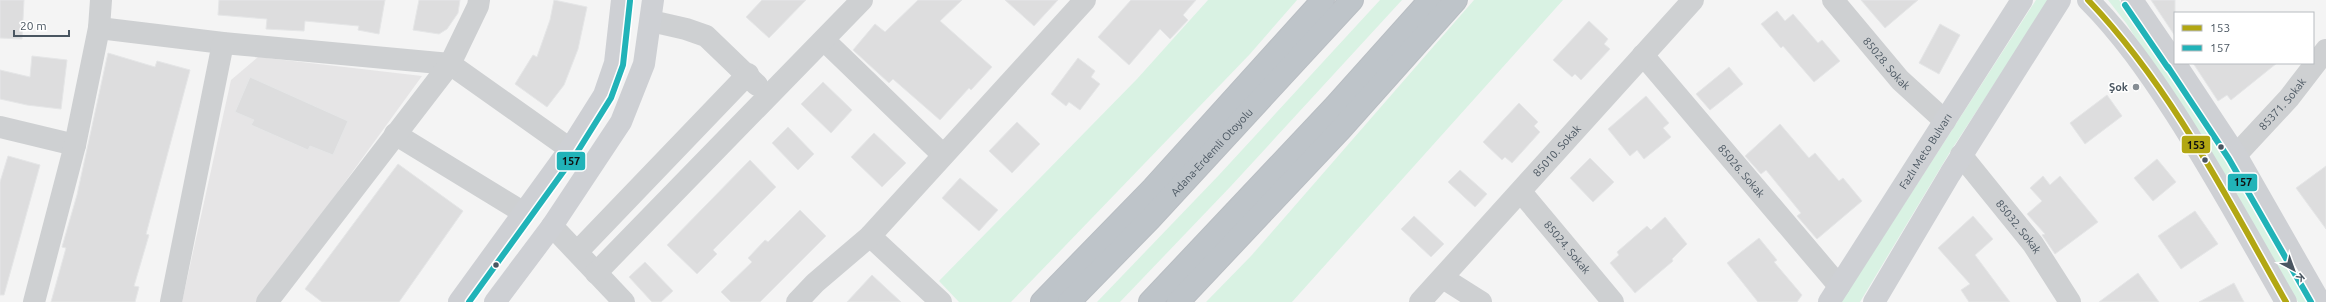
<svg xmlns="http://www.w3.org/2000/svg" width="2326" height="302" font-family="Ubuntu,sans-serif">
  <style>
    .education { fill: #e6e5e6 }
    .green { fill: #d9f2e3 }
    .building { fill: #ddddde; stroke: #e5e6e7 }
    .lines { fill: none; stroke-linecap: round; stroke-linejoin: round }
    .motorway-casing { stroke: #b9bec3; stroke-width: 24 }
    .minor { stroke: #ced0d2; stroke-width: 22 }
    .secondary { stroke: #ced0d4; stroke-width: 22 }
    .motorway { stroke: #bec4c9; stroke-width: 22 }
    .bus-1-casing { stroke: #fff; stroke-width: 9 }
    .bus-2-casing { stroke: #fff; stroke-width: 9 }
    .bus-1 { stroke: #b2a713; stroke-width: 6 }
    .bus-2 { stroke: #21b3b8; stroke-width: 6 }
    .poi-dot { fill: #868d94; stroke: #fff; stroke-width: 1.5 }
    .bus-dot { fill: #4a5661; stroke: #fff; stroke-width: 1.5 }
    .labels { text-anchor: middle; stroke-width: 3; stroke-linejoin: round; paint-order: stroke }
    .street-label { font-size: 11px; fill: #4a5661; stroke: #fff }
    .poi-label { font-size: 11px; font-weight: bold; fill: #4a5661; stroke: #fff; text-anchor: end }
    .line-badge { stroke: #fff; stroke-width: 1.5 }
    .pale-badge-label { font-size: 11px; text-anchor: middle; font-weight: bold; fill: #111 }
  </style>
  <rect width="100%" height="100%" fill="#f4f4f4"/>
  <path class="education" d="M258,57L422,76L258,302H182L231,80Z"/>
  <g class="green">
    <path d="M1208,0H1297L1250,54L1011,302H959L939,281L1137,79Z"/>
    <path d="M1380,0H1402L1231,186L1120,302H1097L1219,175Z"/>
    <path d="M1474,0H1563L1292,302H1206L1251,256Z"/>
    <path d="M2036,0H2049L1950,152L1860,302H1841Z"/>
    <path d="M2108,0H2119L2132,17L2235,174L2307,302H2298L2227,178L2126,23Z"/>
  </g>
  <g class="building">
    <path d="M0,0H24L22,39L0,38Z"/>
    <path d="M219,0H385L379,34L358,30L359,26L305,21L304,31L266,29L267,19L218,15Z"/>
    <path d="M419,0H460L458,13L447,29L439,34L413,30Z"/>
    <path d="M554,0L587,7L578,49L564,85L547,107L515,84L533,55L537,57L550,20Z"/>
    <path d="M762,0H806L769,38L746,17Z"/>
    <path d="M918,0H962L940,21L992,67L971,90L969,88L940,120L893,79L889,83L853,50L875,24L885,32Z"/>
    <path d="M1005,0H1058L1034,26Z"/>
    <path d="M1131,0H1196L1183,15L1188,20L1170,39L1160,29L1129,65L1098,37Z"/>
    <path d="M1861,0H1918L1885,28Z"/>
    <path d="M2151,0H2175V36Z"/>
    <path d="M1777,11L1785,21L1793,14L1818,43L1822,40L1840,61L1814,82L1783,46L1781,48L1761,24Z"/>
    <path d="M1589,21L1608,39L1604,44L1610,49L1581,80L1575,74L1572,77L1553,60Z"/>
    <path d="M1940,24L1960,35L1939,74L1919,63Z"/>
    <path d="M108,53L155,67L157,61L190,70L146,234L149,235L134,286L139,287L135,302H51L66,248L62,247L77,195Z"/>
    <path d="M32,56L67,60L61,109L27,105L0,99V70L30,77Z"/>
    <path d="M1078,58L1095,71L1091,77L1100,84L1080,110L1069,102L1066,106L1051,94Z"/>
    <path d="M2193,63H2277L2231,100L2227,95L2218,101Z"/>
    <path d="M1729,67L1743,84L1710,110L1696,94Z"/>
    <path d="M250,77L348,121L333,155L310,146L308,150L251,125L254,120L235,112Z"/>
    <path d="M823,82L852,110L831,133L801,104Z"/>
    <path d="M2107,95L2122,116L2085,144L2070,123Z"/>
    <path d="M1646,96L1669,123L1663,128L1671,137L1644,159L1637,150L1630,156L1608,129Z"/>
    <path d="M1519,103L1538,122L1534,126L1540,132L1512,163L1505,157L1502,160L1483,142Z"/>
    <path d="M1017,122L1040,144L1012,173L989,151Z"/>
    <path d="M1780,124L1809,158L1815,153L1839,181L1843,178L1862,201L1817,239L1797,216L1801,213L1766,170L1761,174L1745,156Z"/>
    <path d="M788,127L814,154L798,170L772,143Z"/>
    <path d="M874,133L906,163L882,187L851,157Z"/>
    <path d="M8,156L40,165L4,295H0V182Z"/>
    <path d="M1590,158L1614,182L1593,202L1570,178Z"/>
    <path d="M2157,159L2176,182L2153,201L2134,178Z"/>
    <path d="M750,160L776,187L713,250L717,254L697,274L667,245Z"/>
    <path d="M398,164L463,211L399,302H322L305,289Z"/>
    <path d="M2326,166V229L2296,188Z"/>
    <path d="M1460,170L1487,194L1475,207L1448,182Z"/>
    <path d="M2043,176L2050,185L2060,176L2098,222L2055,254L2042,235L2045,234L2027,214L2042,201L2030,188Z"/>
    <path d="M960,178L998,210L979,231L942,198Z"/>
    <path d="M800,210L826,236L760,302H731L721,292L752,262L748,258L765,240L768,242Z"/>
    <path d="M2195,211L2218,244L2181,269L2158,236Z"/>
    <path d="M1414,216L1444,244L1431,257L1401,229Z"/>
    <path d="M1973,216L1993,239L1975,255L2010,302H1969L1961,290L1970,284L1938,248Z"/>
    <path d="M1665,217L1687,244L1672,259L1673,261L1635,293L1610,263L1619,255L1617,252L1647,226L1651,230Z"/>
    <path d="M1759,238L1777,260L1774,262L1802,295L1797,302H1758L1727,263Z"/>
    <path d="M645,262L673,291L661,302H652L629,277Z"/>
    <path d="M2138,273L2159,302H2099Z"/>
    <path d="M872,275L901,302H847Z"/>
    <path d="M2234,283L2244,302H2199Z"/>
  </g>
  <g class="lines">
    <g class="motorway-casing">
      <g id="motorway">
        <path d="M1042,302L1153,188L1323,0"/>
        <path id="s8" d="M1069,302L1150,219L1352,0"/>
        <path d="M1150,302L1335,106L1430,0"/>
        <path d="M1178,302L1341,129L1456,0"/>
      </g>
    </g>
    <g class="minor">
      <path id="s1" d="M1833,0L1900,80L1945,121"/>
      <path d="M651,21L686,29L706,36L757,85"/>
      <path d="M99,28L223,43L450,64L570,149"/>
      <path d="M824,40L943,155"/>
      <path id="s2" d="M1643,55L1839,286"/>
      <path d="M0,127L75,145"/>
      <path d="M395,134L524,213"/>
      <path id="s3" d="M1961,155L2033,244L2070,302"/>
      <path id="s4" d="M2236,155L2289,98L2326,50"/>
      <path id="s5" d="M1521,192L1613,302"/>
      <path d="M552,226L624,302"/>
      <path d="M870,236L941,302"/>
      <path d="M578,251L748,74"/>
      <path d="M596,273L862,0"/>
      <path d="M1443,278L1481,302"/>
      <path d="M34,302L75,145L99,28L101,0"/>
      <path d="M171,302L223,43"/>
      <path d="M267,302L450,64L478,6L479,0"/>
      <path d="M797,302L815,283L870,236L1085,0"/>
      <path id="s6" d="M1420,302L1693,0"/>
    </g>
    <g class="secondary">
      <path d="M2088,0C2122,34 2149,73 2175,113C2215,175 2250,239 2286,302"/>
      <path d="M2132,0L2175,63"/>
      <path d="M2175,63L2236,155L2320,302"/>
      <path d="M459,302L570,149L604,95L615,63L622,0"/>
      <path d="M495,302L552,226L621,122L644,64L653,0"/>
      <path id="s7" d="M1829,302L2022,0"/>
      <path d="M1874,302L1950,174L2060,0"/>
    </g>
    <use href="#motorway" class="motorway"/>
    <g class="bus-1-casing">
      <path id="bus-1" d="M2088,0C2171,87 2227,198 2286,302"/>
    </g>
    <g class="bus-2-casing">
      <g id="bus-2">
        <path d="M2125,5L2168,68"/>
        <path d="M2168,67L2229,159L2311,302"/>
        <path d="M469,302L576,154L611,98L623,65L630,1"/>
      </g>
    </g>
    <use href="#bus-1" class="bus-1"/>
    <use href="#bus-2" class="bus-2"/>
  </g>
  <circle class="poi-dot" cx="2136" cy="87" r="4"/>
  <g class="bus-dot">
    <circle cx="2221" cy="147" r="3.5"/>
    <circle cx="2205" cy="160" r="3.5"/>
    <circle cx="496" cy="265" r="3.5"/>
  </g>
  <g class="labels">
    <g class="street-label">
      <text dy="4" stroke="none"><textPath href="#s1" startOffset="83">85028. Sokak</textPath></text>
      <text dy="4" stroke="none"><textPath href="#s4" startOffset="69">85371. Sokak</textPath></text>
      <text dy="4" stroke="none"><textPath href="#s6" startOffset="204">85010. Sokak</textPath></text>
      <text dy="4" stroke="none"><textPath href="#s7" startOffset="179">Fazlı Meto Bulvarı</textPath></text>
      <text dy="4" stroke="none"><textPath href="#s8" startOffset="207">Adana-Erdemli Otoyolu</textPath></text>
      <text dy="4" stroke="none"><textPath href="#s2" startOffset="152">85026. Sokak</textPath></text>
      <text dy="4" stroke="none"><textPath href="#s3" startOffset="92">85032. Sokak</textPath></text>
      <text dy="4" stroke="none"><textPath href="#s5" startOffset="72">85024. Sokak</textPath></text>
    </g>
    <g class="poi-label">
      <text x="2128" y="91">Şok</text>
    </g>
  </g>
  <g class="line-badge">
    <rect x="2181" y="135" width="30" height="19" rx="4" fill="#b2a713"/>
    <rect x="556" y="151" width="30" height="20" rx="4" fill="#21b3b8"/>
    <rect x="2227" y="173" width="31" height="19" rx="4" fill="#21b3b8"/>
  </g>
  <g class="pale-badge-label">
    <text x="2196" y="149">153</text>
    <text x="571" y="165">157</text>
    <text x="2243" y="186">157</text>
  </g>
  <rect x="2174" y="12" width="140" height="52" fill="#ffffff" stroke="#b7bbc0"/>
  <rect x="2182" y="25" width="20" height="6" fill="#b2a713" stroke="#b7bbc0"/>
  <text x="2210" y="32" font-size="12" fill="#4a5661">153</text>
  <rect x="2182" y="45" width="20" height="6" fill="#21b3b8" stroke="#b7bbc0"/>
  <text x="2210" y="52" font-size="12" fill="#4a5661">157</text>
  <g transform="translate(2294 270) rotate(139)" stroke="#ffffff" stroke-width="3" paint-order="stroke">
  <path d="M0-3L7 15L0 10L-7 15Z" fill="#4a5661"/>
  <text y="-6" font-size="11" font-weight="bold" text-anchor="middle" fill="#4a5661">K</text>
  </g>
  <path d="M14 30v6h55v-6" fill="none" stroke="#4a5661" stroke-width="2"/>
  <text x="20" y="30" font-size="12" fill="#4a5661" stroke="#ffffff" stroke-width="3" paint-order="stroke">20 m</text>
</svg>
